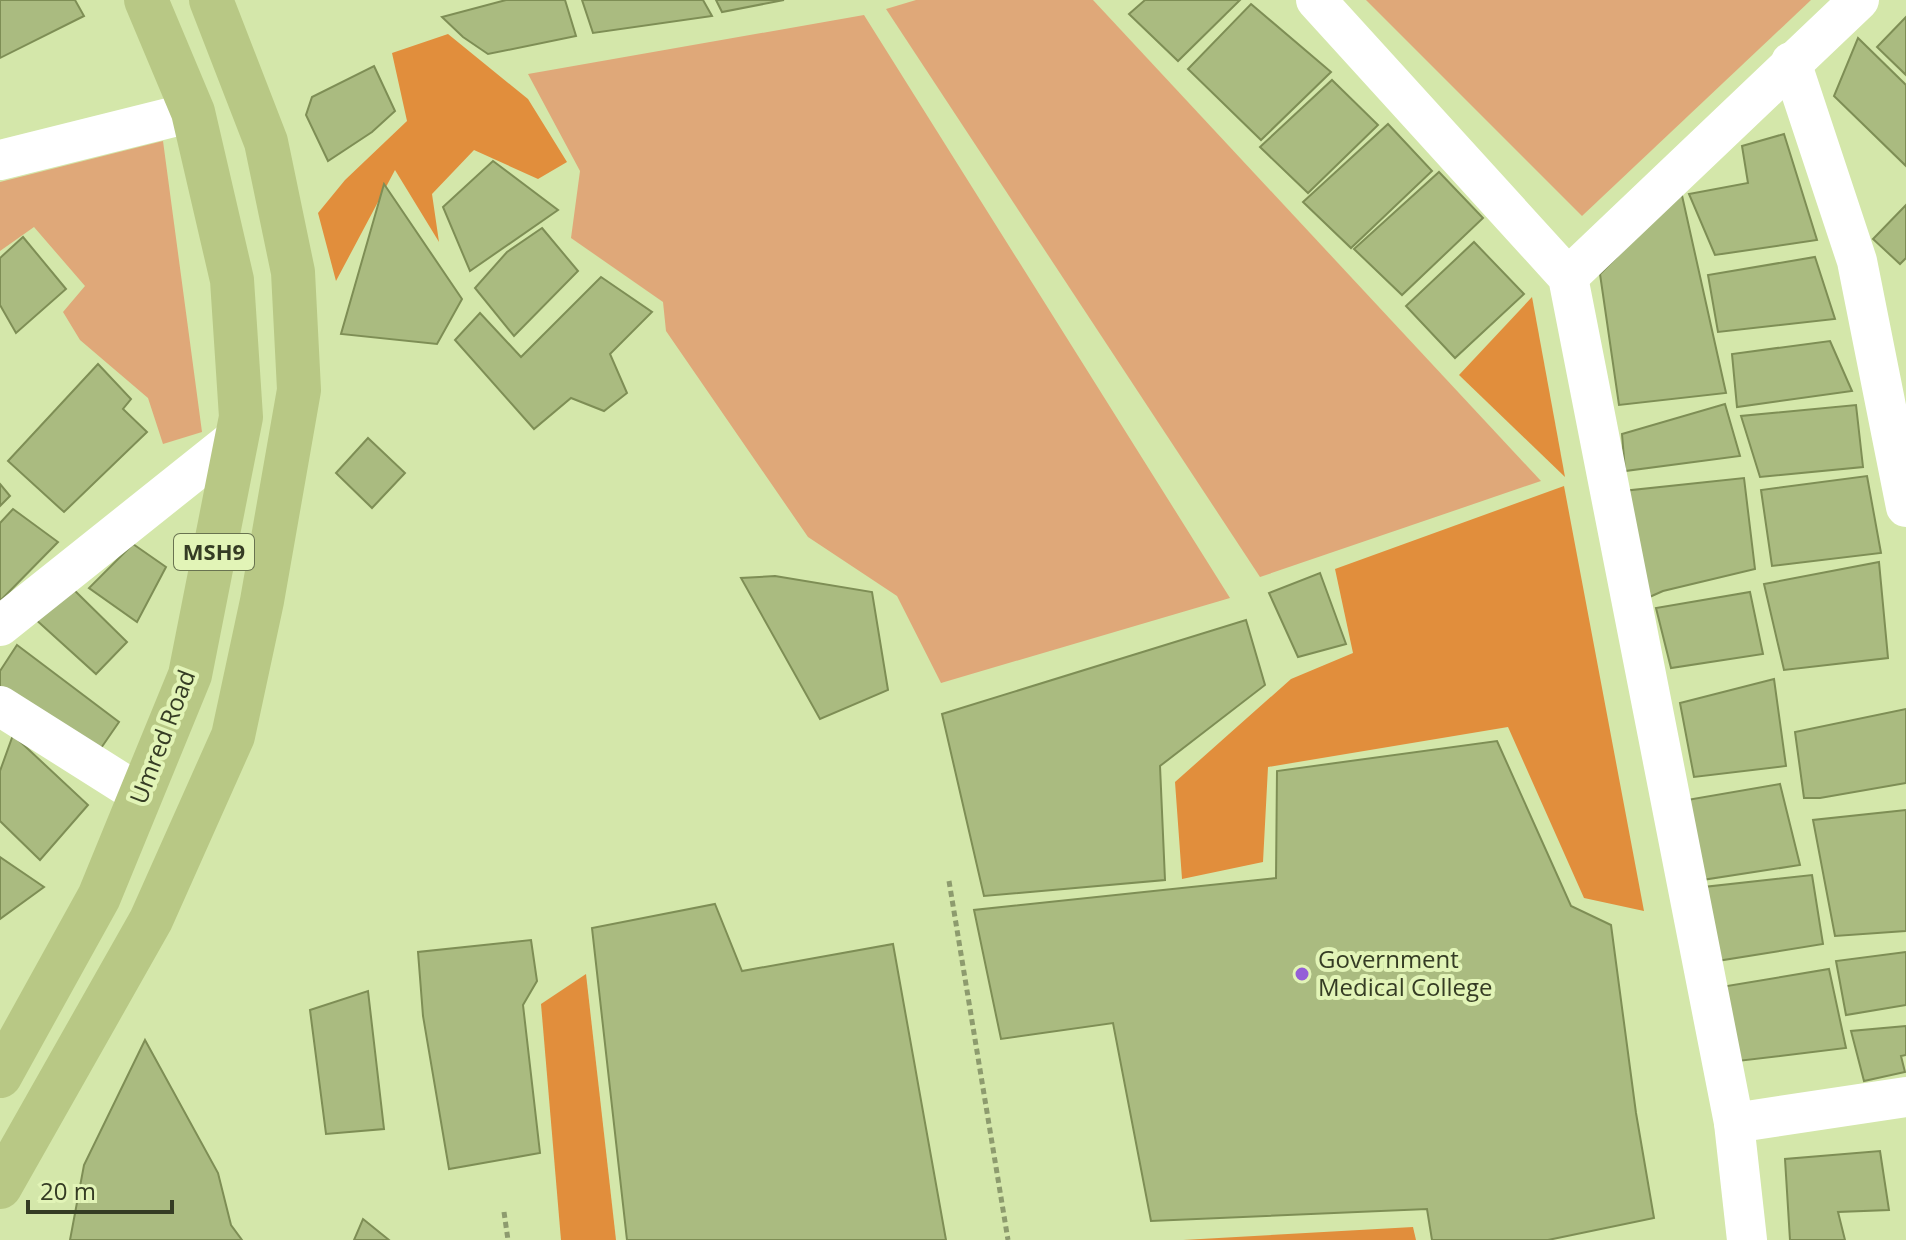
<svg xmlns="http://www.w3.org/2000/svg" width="1906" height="1240" font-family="'Open Sans',sans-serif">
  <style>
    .green { fill: #dfa879 }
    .forest { fill: #e18e3c }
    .building { fill: #aabb80; stroke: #7e8e55; stroke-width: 2 }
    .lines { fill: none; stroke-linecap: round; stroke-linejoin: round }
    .path { stroke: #8d9b6e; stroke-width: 5; stroke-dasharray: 6 4; stroke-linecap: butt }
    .street { stroke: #fff; stroke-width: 40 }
    .primary { stroke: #b8c885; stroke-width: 44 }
    .poi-dot { fill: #945fd7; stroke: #e2f4b7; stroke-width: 3 }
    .labels { text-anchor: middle; stroke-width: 8; stroke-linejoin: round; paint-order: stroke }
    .shield { fill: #e2f4b7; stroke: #697350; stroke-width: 2 }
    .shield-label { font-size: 22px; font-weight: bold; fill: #353c24 }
    .street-label { font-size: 24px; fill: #353c24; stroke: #e2f4b7 }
    .poi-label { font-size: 24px; fill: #353c24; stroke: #e2f4b7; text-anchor: start }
  </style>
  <rect width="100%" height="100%" fill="#d4e7aa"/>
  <g class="green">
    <path d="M916,0H1093L1541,481L1260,577L886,9Z"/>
    <path d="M1366,0H1811L1582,216Z"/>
    <path d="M864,15L1230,598L941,683L897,596L808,537L666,331L663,302L571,238L580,171L528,74Z"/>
    <path d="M163,141L202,432L163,444L148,398L80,340L63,312L85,286L34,227L0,251V182Z"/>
  </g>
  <g class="forest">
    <path d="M448,34L528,99L567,162L538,179L474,150L432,194L439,242L395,170L336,281L318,213L345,180L407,121L392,53Z"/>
    <path d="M1532,297L1565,477L1459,375Z"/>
    <path d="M1564,486L1644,911L1584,898L1508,727L1268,767L1263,862L1182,879L1175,782L1291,679L1353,653L1335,569Z"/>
    <path d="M586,974L616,1240H561L541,1004Z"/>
    <path d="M1413,1227L1416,1240H1183Z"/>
  </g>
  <g class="building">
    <path d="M0,0H75L84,16L0,58Z"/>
    <path d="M506,0H565L576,36L488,54L463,37L442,17Z"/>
    <path d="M582,0H703L712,16L593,33Z"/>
    <path d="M716,0H784L722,12Z"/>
    <path d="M1145,0H1240L1178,61L1129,14Z"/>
    <path d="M1251,4L1331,72L1261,140L1188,69Z"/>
    <path d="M1906,17V75L1877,47Z"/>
    <path d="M1858,38L1906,85V166L1834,96Z"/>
    <path d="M374,66L395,111L372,132L328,161L306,115L312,97Z"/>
    <path d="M1332,80L1378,125L1308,193L1260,147Z"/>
    <path d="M1388,124L1432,171L1351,248L1303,202Z"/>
    <path d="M1784,134L1817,240L1715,255L1689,194L1748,183L1742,146Z"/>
    <path d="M493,161L558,210L470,271L443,207Z"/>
    <path d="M1439,172L1483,218L1402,295L1354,249Z"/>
    <path d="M384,184L462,299L437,344L341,334Z"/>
    <path d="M1681,191L1726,393L1619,405L1600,274Z"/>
    <path d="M1906,205V258L1900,264L1873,239Z"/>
    <path d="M542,228L578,271L514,336L475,288L507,252Z"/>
    <path d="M23,237L66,289L16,333L0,305V258Z"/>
    <path d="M1474,242L1524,294L1455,358L1406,306Z"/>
    <path d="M1815,257L1835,319L1718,332L1708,275Z"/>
    <path d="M601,277L652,312L610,354L627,393L604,411L571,398L534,429L455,340L480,313L521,357Z"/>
    <path d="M1830,341L1852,391L1737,407L1732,354Z"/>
    <path d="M98,364L131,399L123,409L147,432L64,512L8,461Z"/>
    <path d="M1725,404L1740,456L1625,471L1622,434Z"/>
    <path d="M1856,405L1863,467L1760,477L1741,416Z"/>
    <path d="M368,438L405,473L372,508L336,473Z"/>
    <path d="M1867,476L1881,553L1772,566L1761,490Z"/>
    <path d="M1744,478L1755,569L1663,591L1645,599L1623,491Z"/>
    <path d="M0,484L10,496L0,506Z"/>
    <path d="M13,509L58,542L0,601V523Z"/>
    <path d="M133,544L166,567L137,622L89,588Z"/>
    <path d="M1879,562L1888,658L1784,670L1764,584Z"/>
    <path d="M1320,573L1346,644L1298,657L1269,593Z"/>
    <path d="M775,576L872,592L888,690L820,719L741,578Z"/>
    <path d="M69,585L127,642L96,674L33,617Z"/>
    <path d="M1750,592L1763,654L1671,668L1656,608Z"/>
    <path d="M1246,620L1265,685L1160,766L1165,880L984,896L942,714Z"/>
    <path d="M17,645L119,722L99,751L0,690V671Z"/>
    <path d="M1774,679L1786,766L1694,777L1680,703Z"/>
    <path d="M1906,709V783L1820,798H1804L1795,732Z"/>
    <path d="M13,735L88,805L40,860L0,821V771Z"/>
    <path d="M1497,741L1571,906L1611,925L1636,1113L1654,1218L1548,1240H1432L1427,1209L1151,1221L1113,1023L1001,1039L974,910L1276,878L1277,771Z"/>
    <path d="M1780,784L1800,865L1702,880L1687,800Z"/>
    <path d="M1906,810V931L1835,936L1813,820Z"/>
    <path d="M0,857L44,887L0,919Z"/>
    <path d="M1812,875L1823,944L1717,961L1704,887Z"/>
    <path d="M715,904L742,971L893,944L946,1240H627L592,928Z"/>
    <path d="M531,940L537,981L523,1005L540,1153L449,1169L423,1016L418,952Z"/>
    <path d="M1906,952V1005L1846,1015L1836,961Z"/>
    <path d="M1829,969L1846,1048L1738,1061L1721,987Z"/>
    <path d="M368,991L384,1129L326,1134L310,1010Z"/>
    <path d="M1906,1026V1055L1901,1056L1905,1072L1864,1081L1851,1031Z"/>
    <path d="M145,1040L218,1173L231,1225L242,1240H70L84,1165Z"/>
    <path d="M1880,1151L1889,1210L1838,1212L1845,1240H1790L1785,1159Z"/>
    <path d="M363,1219L389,1240H354Z"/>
  </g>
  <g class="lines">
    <g class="path">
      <path d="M949,881L1008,1240"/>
      <path d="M504,1212L508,1240"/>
    </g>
    <g class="street">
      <path d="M1316,0L1568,277L1734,1123L1747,1240"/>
      <path d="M1791,62L1857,261L1906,507"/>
      <path d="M0,160L193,112"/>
      <path d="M1568,277L1859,0"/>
      <path d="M0,626L237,437"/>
      <path d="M0,706L141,795"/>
      <path d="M1734,1123L1906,1097"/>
    </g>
    <g class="primary">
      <path d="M0,1076L99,897L190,675L241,417L232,280L193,112L146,0"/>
      <path d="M0,1187L151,920L233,736L262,601L299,390L293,272L266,142L211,0"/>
    </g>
  </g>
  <circle class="poi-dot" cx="1302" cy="974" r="8"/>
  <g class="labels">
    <rect class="shield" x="174" y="534" width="80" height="36" rx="6"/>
    <g class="shield-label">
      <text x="214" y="560">MSH9</text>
    </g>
    <g class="street-label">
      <text transform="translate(163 737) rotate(-69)" y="8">Umred Road</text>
    </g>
    <g class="poi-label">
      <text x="1318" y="968">Government<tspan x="1318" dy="28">Medical College</tspan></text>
    </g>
  </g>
  <path d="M28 1200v12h144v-12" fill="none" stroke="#353c24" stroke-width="4"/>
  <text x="40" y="1200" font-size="24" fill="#353c24" stroke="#e2f4b7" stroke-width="6" paint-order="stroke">20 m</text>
</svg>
